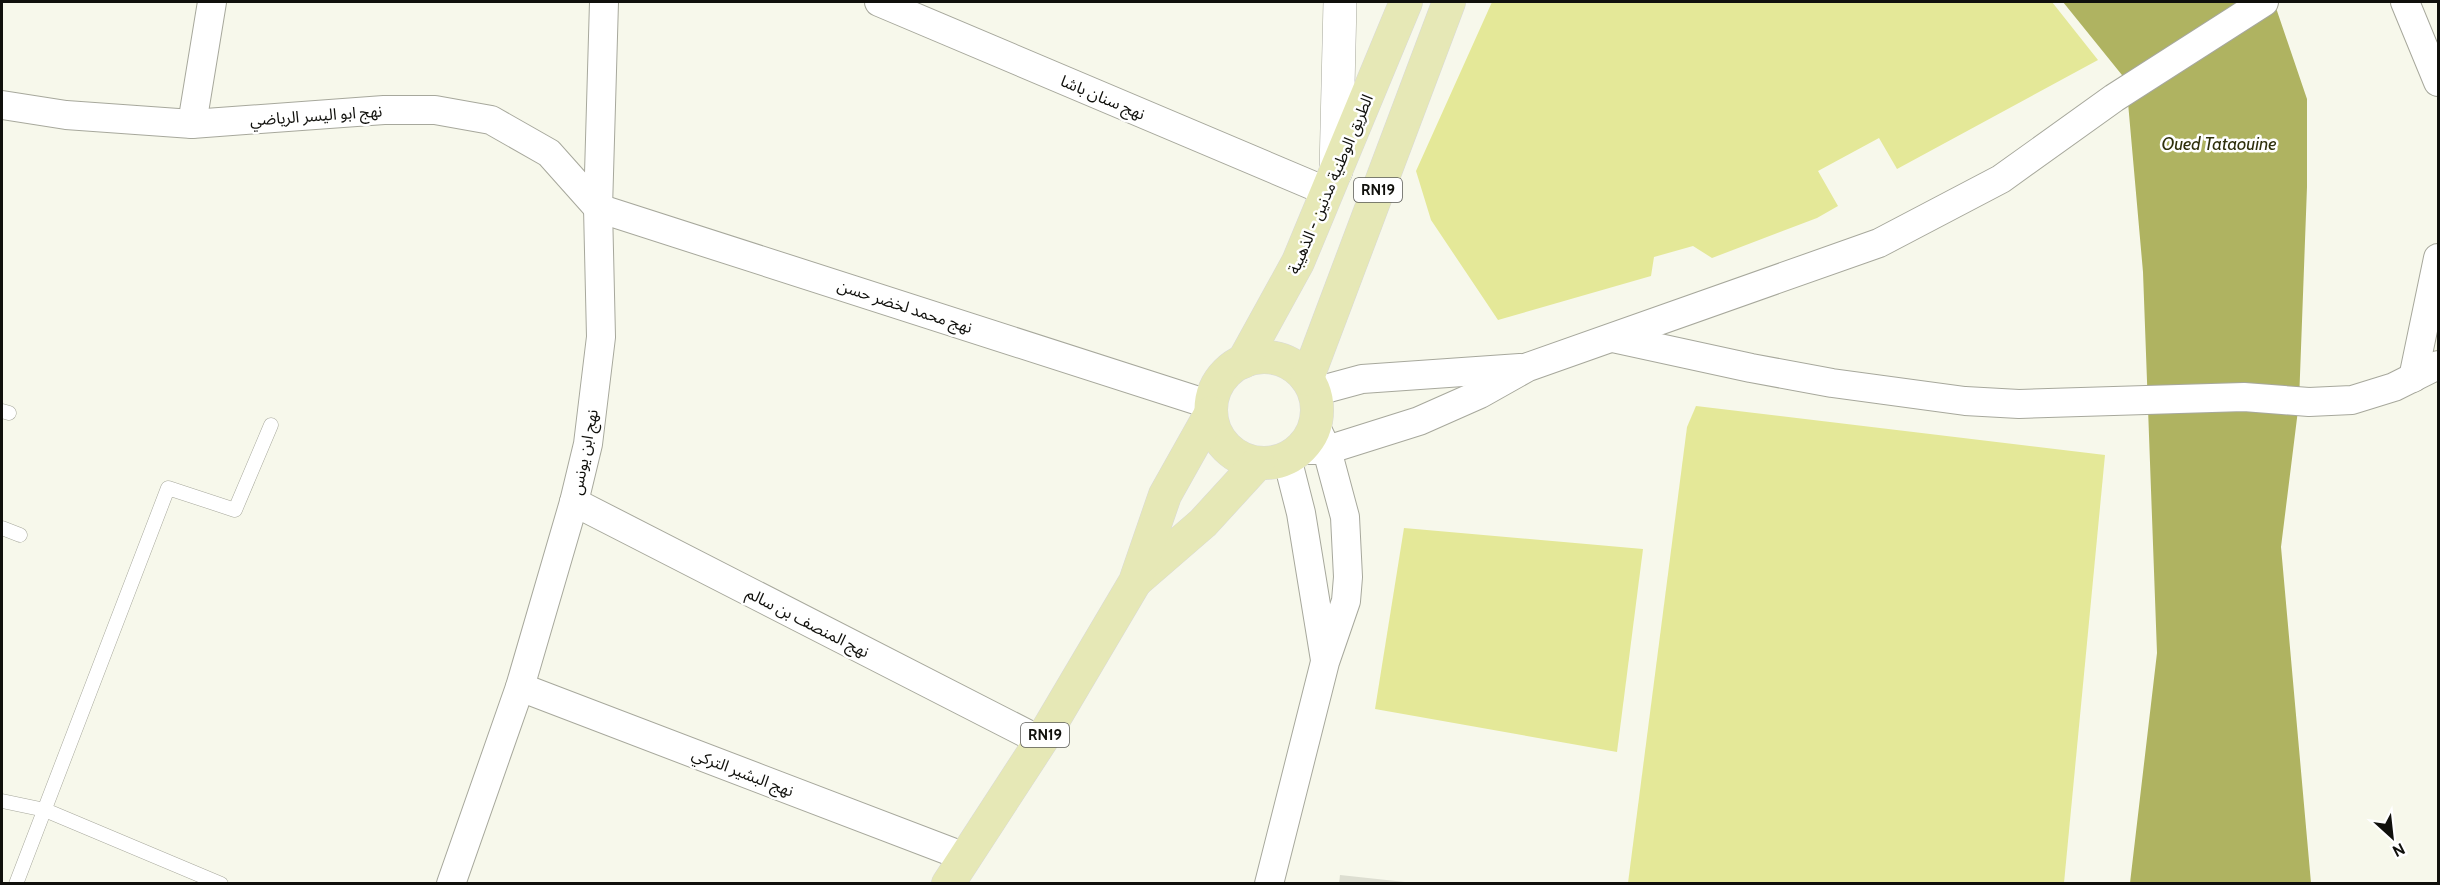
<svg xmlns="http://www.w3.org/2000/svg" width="2440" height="885" font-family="Cabin,'Noto Sans Arabic',sans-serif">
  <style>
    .green { fill: #e4e898 }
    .water { fill: #afb361 }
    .building { fill: #ddded1 }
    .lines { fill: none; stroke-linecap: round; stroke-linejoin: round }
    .service-casing { stroke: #a7a89c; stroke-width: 15 }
    .minor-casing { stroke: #a7a89c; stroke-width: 30 }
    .tertiary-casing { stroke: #a7a89c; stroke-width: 34 }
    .primary-casing { stroke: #d9d9d8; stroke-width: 34 }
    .service { stroke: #fff; stroke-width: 14 }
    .minor { stroke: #fff; stroke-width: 28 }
    .tertiary { stroke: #fff; stroke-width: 33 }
    .primary { stroke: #e6e8b6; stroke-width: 33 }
    .labels { text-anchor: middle; stroke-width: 5; stroke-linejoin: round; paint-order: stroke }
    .shield { fill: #fff; stroke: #585855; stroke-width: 1.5 }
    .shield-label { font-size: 15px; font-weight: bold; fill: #10100c }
    .street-label { font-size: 16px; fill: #10100c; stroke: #fff }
    .water-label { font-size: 18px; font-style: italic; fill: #2f300c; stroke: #fff }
  </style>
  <rect width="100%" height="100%" fill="#f7f8eb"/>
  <g class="green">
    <path d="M1492,2H2052L2098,60L1897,169L1879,138L1818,171L1838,206L1817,218L1712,258L1693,246L1654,257L1651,276L1498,320L1431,220L1416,171Z"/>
    <path d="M1696,406L2105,455L2064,883H1628L1687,427Z"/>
    <path d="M1404,528L1643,549L1617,752L1375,709Z"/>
  </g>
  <path class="water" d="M2063,2H2274L2307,99V187L2299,402L2281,547L2311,883H2130L2157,653L2143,272L2126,80Z"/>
  <path class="building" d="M1340,875L1405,882V884H1339Z"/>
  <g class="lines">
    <g class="service-casing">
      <g id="service">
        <path d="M2,411L9,413"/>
        <path d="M2,528L20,535"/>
        <path d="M2,801L45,810L221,884"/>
        <path d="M16,884L168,488L235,510L271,425"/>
      </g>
    </g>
    <g class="minor-casing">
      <g id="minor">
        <path d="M879,2L1328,192"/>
        <path d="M2405,2L2438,82"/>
        <path d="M2,105L66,115L192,124L384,110H435L491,120L549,153L598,208L1211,405"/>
        <path d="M192,124L212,2"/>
        <path d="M1613,338L1751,368L1832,383L1965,401L2019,404L2244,397L2309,402L2352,400L2394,387L2438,365"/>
        <path d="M2413,378L2438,258"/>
        <path d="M1314,392L1362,379L1520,368"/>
        <path d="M1299,450H1327L1419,421L1480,394L1528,367L1879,243L2001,179L2114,98L2264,2"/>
        <path d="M1287,458L1301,513L1325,660"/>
        <path d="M574,502L1041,741"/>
        <path d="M520,687L965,857"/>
        <path d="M451,884L520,687L574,502L588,444L601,337L598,208L604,2"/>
        <path d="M1269,884L1325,662L1346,601L1348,577L1345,517L1327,450L1315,425"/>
      </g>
    </g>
    <g class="tertiary-casing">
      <path id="tertiary" d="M1336,171L1340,2"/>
    </g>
    <g class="primary-casing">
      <g id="primary">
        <circle cx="1264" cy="410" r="53"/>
        <path d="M1243,362L1298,262L1406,2"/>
        <path d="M1307,379L1449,2"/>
        <path d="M1136,581L1203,523L1258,463"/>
        <path d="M948,884L1041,741L1135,582L1165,495L1211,413"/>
      </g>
    </g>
    <use href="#service" class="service"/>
    <use href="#minor" class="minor"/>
    <use href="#tertiary" class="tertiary"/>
    <use href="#primary" class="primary"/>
  </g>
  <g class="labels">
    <g class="shield">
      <rect x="1354" y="178" width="48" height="24" rx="4.5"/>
      <rect x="1021" y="723" width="48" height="24" rx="4.5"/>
    </g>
    <g class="shield-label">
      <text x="1378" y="195">RN19</text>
      <text x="1045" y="740">RN19</text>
    </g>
    <g class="street-label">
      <text transform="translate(1103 97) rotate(23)" y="6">نهج سنان باشا</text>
      <text transform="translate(316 115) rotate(-4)" y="6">نهج ابو اليسر الرياضي</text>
      <text transform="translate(1330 184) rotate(-67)" y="6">الطريق الوطنية مدنين - الذهيبة</text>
      <text transform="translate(905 306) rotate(18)" y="6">نهج محمد لخضر حسن</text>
      <text transform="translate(584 452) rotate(-79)" y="6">نهج ابن يونس</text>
      <text transform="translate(808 622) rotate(27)" y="6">نهج المنصف بن سالم</text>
      <text transform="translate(743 772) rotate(21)" y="6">نهج البشير التركي</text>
    </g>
    <g class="water-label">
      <text x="2219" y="150">Oued Tataouine</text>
    </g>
  </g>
  <rect width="2440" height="885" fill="none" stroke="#10100c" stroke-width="6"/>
  <g transform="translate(2392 837) rotate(153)" stroke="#ffffff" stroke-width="4.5" paint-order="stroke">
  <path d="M0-4.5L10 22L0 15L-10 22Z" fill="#10100c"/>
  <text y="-9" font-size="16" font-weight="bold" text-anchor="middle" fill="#10100c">N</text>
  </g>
</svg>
